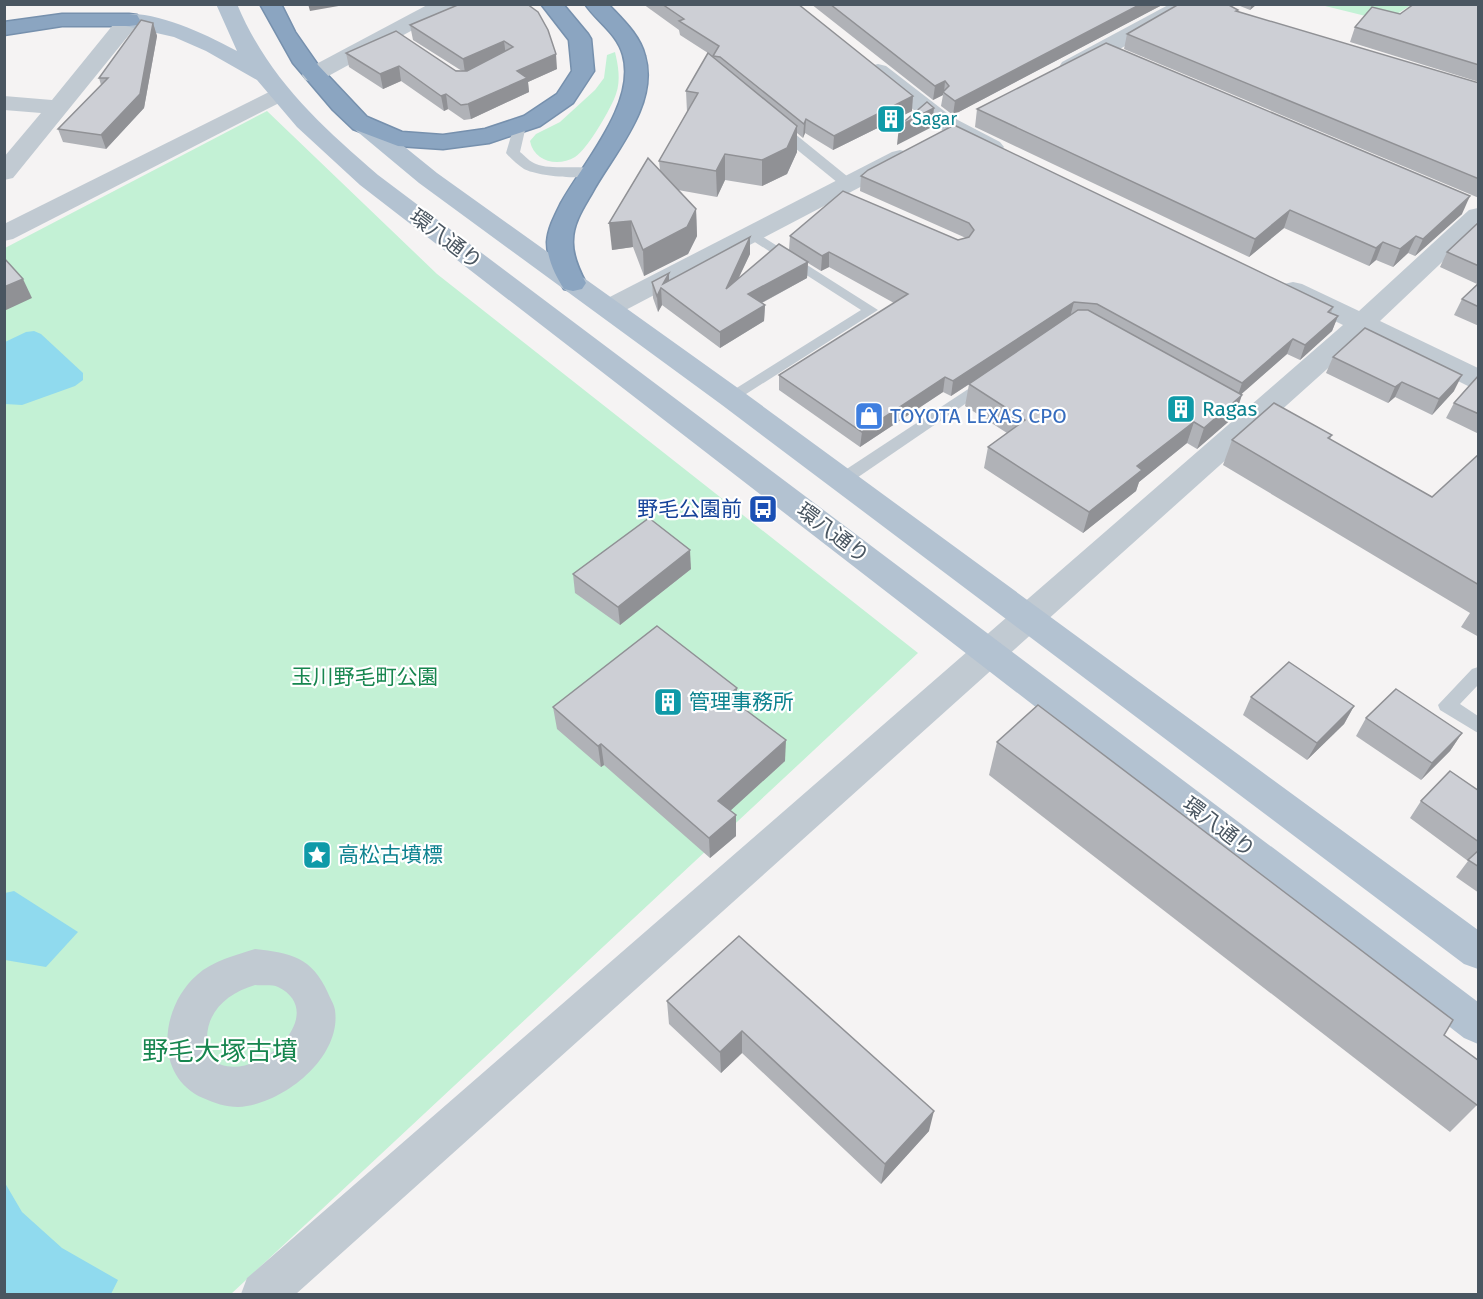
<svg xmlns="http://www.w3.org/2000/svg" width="1483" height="1299" font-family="'Fira Sans','Noto Sans JP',sans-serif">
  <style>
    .green { fill: #c3f1d5 }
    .water { fill: #90daee }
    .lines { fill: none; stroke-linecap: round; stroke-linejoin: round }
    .highway-casing { stroke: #7690ad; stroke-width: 3 }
    .lane { fill: #c1cad2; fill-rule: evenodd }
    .street { fill: #c1cad2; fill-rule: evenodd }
    .primary { fill: #b3c2d1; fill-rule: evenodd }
    .highway { fill: #8ba5c1; fill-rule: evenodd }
    .wall { fill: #b0b2b7 }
    .shaded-wall { fill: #909195 }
    .building { fill: #cdcfd5; stroke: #909195; stroke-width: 1.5 }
    .labels { text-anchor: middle; stroke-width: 4.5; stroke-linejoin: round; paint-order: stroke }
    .far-culture-label { font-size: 18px; fill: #0d838f; stroke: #fff; text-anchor: start }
    .street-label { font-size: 21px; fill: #4a5661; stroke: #fff }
    .culture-label { font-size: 21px; fill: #0d838f; stroke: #fff; text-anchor: start }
    .shop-label { font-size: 21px; fill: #366cbe; stroke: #fff; text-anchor: start }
    .transit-label { font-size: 21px; fill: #164399; stroke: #fff; text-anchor: end }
    .park-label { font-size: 21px; fill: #17864f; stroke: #fff }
    .near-park-label { font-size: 26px; fill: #17864f; stroke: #fff }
  </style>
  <rect width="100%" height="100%" fill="#f5f3f3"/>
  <g class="green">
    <path d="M1321,5H1411L1386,21Z"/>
    <path d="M615,52C618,65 621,80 616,94C612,107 587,150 575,157C558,167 534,162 530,141L536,134L560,122L595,90L604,78L607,55Z"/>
    <path d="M267,111L437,274L918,653L231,1294H5V248Z"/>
  </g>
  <g class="water">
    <path d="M34,331L41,334L83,373V380L75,386L22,405L5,404V342L26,332Z"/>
    <path d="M14,891L78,932L46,967L5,960V893Z"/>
    <path d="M5,1183L22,1212L62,1248L118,1280L111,1294H5Z"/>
  </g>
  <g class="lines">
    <g class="highway-casing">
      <g id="highway">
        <path d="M260,4H281L295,32L318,65L367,117L402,132L443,135L485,129L524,116L557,94L572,71L569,40L541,4H563L588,34L591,39L594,71L573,103L540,126L489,143L443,149L398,146L353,129L333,110L293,63Z"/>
        <path d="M585,4H608C622,19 640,35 645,56C659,105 614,153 592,193C584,207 573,223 573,240C572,255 579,270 586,283L582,289L573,291L564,289C555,275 547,258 547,242C548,228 555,215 561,203C583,163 637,103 623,55C617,33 597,22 585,4Z"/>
        <path d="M62,14H129L137,15L140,20L137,25L129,26H62L4,35V22Z"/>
      </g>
    </g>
    <g class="lane">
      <path d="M520,122L526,126L520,152C525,156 530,162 536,164C552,171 589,163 599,172C588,182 537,176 524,169C518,165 511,159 506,153L514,126Z"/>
      <path d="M779,124L784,125L853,181L855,184L853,187H843L774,131L773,128Z"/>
      <path d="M752,230L878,310L732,403L724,398L727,394L861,310L747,237L745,234L747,231Z"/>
      <path d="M985,378L990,379L993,383L990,387L848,484H836L834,480L836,476Z"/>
      <path d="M1216,391L1260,413L1262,417L1260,421H1248L1211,400L1208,396Z"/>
      <path d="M1478,667V685L1460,704L1478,716V733L1440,710L1438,705L1472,669Z"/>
    </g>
    <g class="street">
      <path d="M429,4H456L453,8L321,80L313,82L305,80L302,75L305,70Z"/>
      <path d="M1170,4H1197L1194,8L1078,72L1070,74L1062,72L1059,67L1062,62Z"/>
      <path d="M129,14L137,15L140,20L137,25L13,178L4,180V157L41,113L4,110V96L52,100L121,15Z"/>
      <path d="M878,64L886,66L952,117L1000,142L1004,147L1000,152L992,154L984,152L936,127L870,76L867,71L870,66Z"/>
      <path d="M279,87L287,89L290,94L287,99L13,239L4,241V224Z"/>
      <path d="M900,150L908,152L912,157L908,162L618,314L609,316L600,314L596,308L600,302L892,152Z"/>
      <path d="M1478,208V228L1380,321L1478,368V388L1468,386L1365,335L296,1294H241L247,1278L1343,325L1284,296L1280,290L1284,284L1293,282L1302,284L1359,311L1469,210Z"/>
      <path d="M255,949C291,953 312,957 328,993C330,998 334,1004 335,1010C342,1058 282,1105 238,1107C226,1107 214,1103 203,1098C153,1076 160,1007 197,975C212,961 236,955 255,949ZM255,985C262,986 272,984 278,987C329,1012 264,1078 222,1065C215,1063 209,1055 208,1049C202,1015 225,994 255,985Z"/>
    </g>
    <g class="primary">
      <path d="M216,4H237C268,78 319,124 378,175L1478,1002V1044L1464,1038L360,185L297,127L257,80L206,51L174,37L121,25L118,20L121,15C152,8 210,36 237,51Z"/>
      <path d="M361,116L369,118L437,173L742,391L1478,930V969L1464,964L722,405L419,183L353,128L349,123L353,118Z"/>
    </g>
    <use href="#highway" class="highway"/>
  </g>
  <g class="wall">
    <path d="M460,4L557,69L528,82L529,92L471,119L464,120L448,109L444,111L401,81L383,89L349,67L346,53L462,71L413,40L410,25Z"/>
    <path d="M643,4H798L912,111L833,150L805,133L803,138L797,133V152L787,174L762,186L725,180L717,197L678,190L696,209L697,236L688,254L644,276L633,247L612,250L660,170L659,161L687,112L686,91L708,53L680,35L679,30Z"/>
    <path d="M811,4H1164L953,115L941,106L943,95L933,100Z"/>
    <path d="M1235,4H1257L1250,10Z"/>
    <path d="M1479,4V82L1350,42L1355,27L1400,14Z"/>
    <path d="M1237,12L1479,83V198L1124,49L1127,34Z"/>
    <path d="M153,23L157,36L144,108L106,149L63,142L58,129L101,85L99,78Z"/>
    <path d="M977,109L1462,214L1415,256L1408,253L1393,267L1376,260L1369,266L1284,228L1249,257L975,127Z"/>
    <path d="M861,176L1333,307L1331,313L1338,316L1332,331L1300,360L1287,354L1241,394L1235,416L1197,449L1187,443L1139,482L1136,491L1083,533L984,468L988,447L1007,433L965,406L969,384L979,378L951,396L943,392L860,447L779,390V375L894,303L829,267L821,271L808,263L807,278L762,303L765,305L764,321L720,348L662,305L658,312L653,298L652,282L669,273V281L750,237V254L738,278L789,250L790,236L958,240L966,238L860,191Z"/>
    <path d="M1479,222V326L1454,315L1462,299L1477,284L1440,267L1447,252Z"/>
    <path d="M1333,357L1454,391L1432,415L1395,397L1388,403L1326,373Z"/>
    <path d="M1479,375V434L1446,418L1454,403Z"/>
    <path d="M1332,435L1330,439L1432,497L1479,454V637L1461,627L1470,613L1223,465L1232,440Z"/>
    <path d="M691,569L620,625L575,593L573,574Z"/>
    <path d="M1251,697L1354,706L1344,724L1307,760L1243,715Z"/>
    <path d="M737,704L785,761L730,811L736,836L710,858L604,765L601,767L557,729L553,707Z"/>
    <path d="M1366,718L1462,733L1450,751L1421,780L1356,736Z"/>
    <path d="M997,742L1444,1035L1477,1105L1450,1132L989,775Z"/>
    <path d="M1479,791V893L1456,877L1468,861L1410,818L1421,801Z"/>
    <path d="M739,936L929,1131L881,1184L742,1053L721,1073L669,1024L667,1001Z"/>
  </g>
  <g class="shaded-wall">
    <path d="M308,4H350L310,11Z"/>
    <path d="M1141,4H1164L953,115L955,101Z"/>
    <path d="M1252,4H1257L1250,10Z"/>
    <path d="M153,23L157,36L144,108L106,149L101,135Z"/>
    <path d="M504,41L506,56L465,73L463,59Z"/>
    <path d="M556,54L557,69L528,82L529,92L471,119L468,104L517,71Z"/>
    <path d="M399,66L401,81L383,89L380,74Z"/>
    <path d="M945,81L944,93L943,92V95L933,100L935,86Z"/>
    <path d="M446,94L448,109L444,111L441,96Z"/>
    <path d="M913,96L912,111L833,150L834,136Z"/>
    <path d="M934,108L932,127L897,145L899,126Z"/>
    <path d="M806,119L805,133L803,138L804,124Z"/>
    <path d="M797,126V152L787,174L762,186V160Z"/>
    <path d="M725,154V180L717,197L716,171Z"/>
    <path d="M1470,196L1462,214L1415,256L1423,239Z"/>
    <path d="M696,209L697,236L688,254L644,276L643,250Z"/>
    <path d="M1290,210L1284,228L1249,257L1255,239Z"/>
    <path d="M631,221L633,247L612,250L609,223Z"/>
    <path d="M1416,236L1408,253L1393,267L1400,249Z"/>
    <path d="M750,237V254L726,305V289Z"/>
    <path d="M1383,242L1376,260L1369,266L1376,248Z"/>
    <path d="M829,252V267L821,271L822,256Z"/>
    <path d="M808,262L807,278L748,310V294Z"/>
    <path d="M669,273V289L663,284Z"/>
    <path d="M23,279L32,298L4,311V287Z"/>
    <path d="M661,288L662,305L658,312L657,296Z"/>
    <path d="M1074,302L1070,317L951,396L953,381Z"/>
    <path d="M765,305L764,321L720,348V332Z"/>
    <path d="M1338,316L1332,331L1300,360L1305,345Z"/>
    <path d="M1293,339L1287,354L1237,398L1242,383Z"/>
    <path d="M1462,375L1454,391L1432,415L1439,399Z"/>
    <path d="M945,377L943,392L860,447L862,432Z"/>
    <path d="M1402,382L1395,397L1388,403L1395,387Z"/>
    <path d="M1242,395L1235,416L1197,449L1204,428Z"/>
    <path d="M1194,422L1187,443L1139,482L1136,491L1083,533L1089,512L1137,466Z"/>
    <path d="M690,550L691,569L620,625L618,607Z"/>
    <path d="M737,688V710L727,696Z"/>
    <path d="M1354,706L1344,724L1307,760L1317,743Z"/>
    <path d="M1462,733L1450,751L1421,780L1432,763Z"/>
    <path d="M786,740L785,761L719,821L718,801Z"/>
    <path d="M601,744L604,765L601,767L598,746Z"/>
    <path d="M736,815V836L710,858L709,838Z"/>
    <path d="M742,1031V1053L721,1073L720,1052Z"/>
    <path d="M934,1111L929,1131L881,1184L885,1164Z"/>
  </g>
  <g class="building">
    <path d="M460,4H527L538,12L548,30L556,54L517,71L527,78L468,104L461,105L446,94L441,96L399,66L380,74L346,53L396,31L456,71H467L513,47L504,41L463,59L410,25Z"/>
    <path d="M662,4H798L913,96L834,136L806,119L804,124L720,57L713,56L719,46L679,21L684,19Z"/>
    <path d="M830,4H1141L955,101L943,92L949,86L945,81L935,86Z"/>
    <path d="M1179,4H1227L1238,10L1236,11L1479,83V179L1127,34Z"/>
    <path d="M1414,4H1479V65L1355,27L1372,7L1400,14Z"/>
    <path d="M141,20L153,23L140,94L101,135L58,129L108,78H99Z"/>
    <path d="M1106,43L1470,196L1423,239L1416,236L1400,249L1383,242L1376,248L1290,210L1255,239L977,109Z"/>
    <path d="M708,53L797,126L787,148L762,160L725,154L716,171L659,161L698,93L686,91Z"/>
    <path d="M927,102L934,108L899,126Z"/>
    <path d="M954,125L1333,307L1328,312L1338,316L1305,345L1293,339L1242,383L1097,304L1074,302L953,381L945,377L862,432L779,375L908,294L829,252L822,256L790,236L843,191L958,240L969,237L974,230L969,223L861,176L868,170Z"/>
    <path d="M648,158L696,209L687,227L643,250L631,221L609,223Z"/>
    <path d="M1479,222V266L1447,252Z"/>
    <path d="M750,237L726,289L779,244L808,262L748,294L765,305L720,332L661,288L657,296L652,282L669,273L663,284Z"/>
    <path d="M4,258L23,279L4,287Z"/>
    <path d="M1479,283V307L1462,299Z"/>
    <path d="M1078,310H1088L1242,395L1204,428L1194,422L1137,466L1142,470L1089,512L988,447L1025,420L969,384Z"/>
    <path d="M1365,328L1462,375L1439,399L1402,382L1395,387L1333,357Z"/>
    <path d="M1479,375V414L1454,403Z"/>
    <path d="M1274,403L1332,435L1328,438L1432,497L1479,454V585L1232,440Z"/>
    <path d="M649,518L690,550L618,607L573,574Z"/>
    <path d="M657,626L737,688L727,696L786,740L718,801L736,815L709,838L601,744L598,746L553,707Z"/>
    <path d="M1289,662L1354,706L1317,743L1251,697Z"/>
    <path d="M1396,689L1462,733L1432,763L1366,718Z"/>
    <path d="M1038,705L1453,1020L1444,1035L1479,1061V1103L1477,1105L997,742Z"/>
    <path d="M1450,771L1479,791V842L1421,801Z"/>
    <path d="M1479,850V867L1468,860Z"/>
    <path d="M739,936L934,1111L885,1164L742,1031L720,1052L667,1001Z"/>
  </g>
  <defs>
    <g id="building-square" transform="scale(1.5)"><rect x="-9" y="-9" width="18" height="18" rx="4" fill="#0f9aa8" stroke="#fff"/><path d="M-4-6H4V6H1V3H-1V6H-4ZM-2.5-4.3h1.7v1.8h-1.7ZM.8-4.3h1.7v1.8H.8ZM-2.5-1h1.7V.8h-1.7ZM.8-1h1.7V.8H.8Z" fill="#fff"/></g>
    <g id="shop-square" transform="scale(1.5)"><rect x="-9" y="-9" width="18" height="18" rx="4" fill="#3f7fe0" stroke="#fff"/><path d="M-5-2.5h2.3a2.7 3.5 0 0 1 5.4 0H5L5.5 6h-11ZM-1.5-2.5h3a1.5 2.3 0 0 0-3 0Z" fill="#fff"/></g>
    <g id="bus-square" transform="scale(1.5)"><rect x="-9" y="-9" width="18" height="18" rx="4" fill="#1a4fb4" stroke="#fff"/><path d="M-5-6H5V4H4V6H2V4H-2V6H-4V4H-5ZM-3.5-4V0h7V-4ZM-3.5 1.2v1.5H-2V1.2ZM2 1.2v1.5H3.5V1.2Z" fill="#fff"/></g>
    <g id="sight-square" transform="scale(1.5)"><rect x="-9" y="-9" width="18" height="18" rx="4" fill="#0f9aa8" stroke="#fff"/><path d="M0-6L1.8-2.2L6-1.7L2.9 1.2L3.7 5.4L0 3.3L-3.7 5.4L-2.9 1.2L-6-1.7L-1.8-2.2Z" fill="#fff"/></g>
  </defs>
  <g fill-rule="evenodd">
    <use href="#building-square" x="891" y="119"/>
    <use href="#building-square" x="1181" y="409"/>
    <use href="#shop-square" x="869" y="416"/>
    <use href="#bus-square" x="763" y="509"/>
    <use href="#building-square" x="668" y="702"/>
    <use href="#sight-square" x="317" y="855"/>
  </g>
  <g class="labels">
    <g class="far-culture-label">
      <text x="912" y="125">Sagar</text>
    </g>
    <g class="street-label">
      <text transform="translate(446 239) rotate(37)" y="7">環八通り</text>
      <text transform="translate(833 533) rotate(37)" y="7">環八通り</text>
      <text transform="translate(1219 827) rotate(37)" y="7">環八通り</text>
    </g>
    <g class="culture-label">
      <text x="1202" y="416">Ragas</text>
      <text x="689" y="709">管理事務所</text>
      <text x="338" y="862">高松古墳標</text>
    </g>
    <g class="shop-label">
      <text x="890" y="423">TOYOTA LEXAS CPO</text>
    </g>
    <g class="transit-label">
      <text x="742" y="516">野毛公園前</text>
    </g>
    <g class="park-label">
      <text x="365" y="684">玉川野毛町公園</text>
    </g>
    <g class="near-park-label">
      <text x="220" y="1060">野毛大塚古墳</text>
    </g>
  </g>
  <rect width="1483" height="1299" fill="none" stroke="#4a5661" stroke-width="12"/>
</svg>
